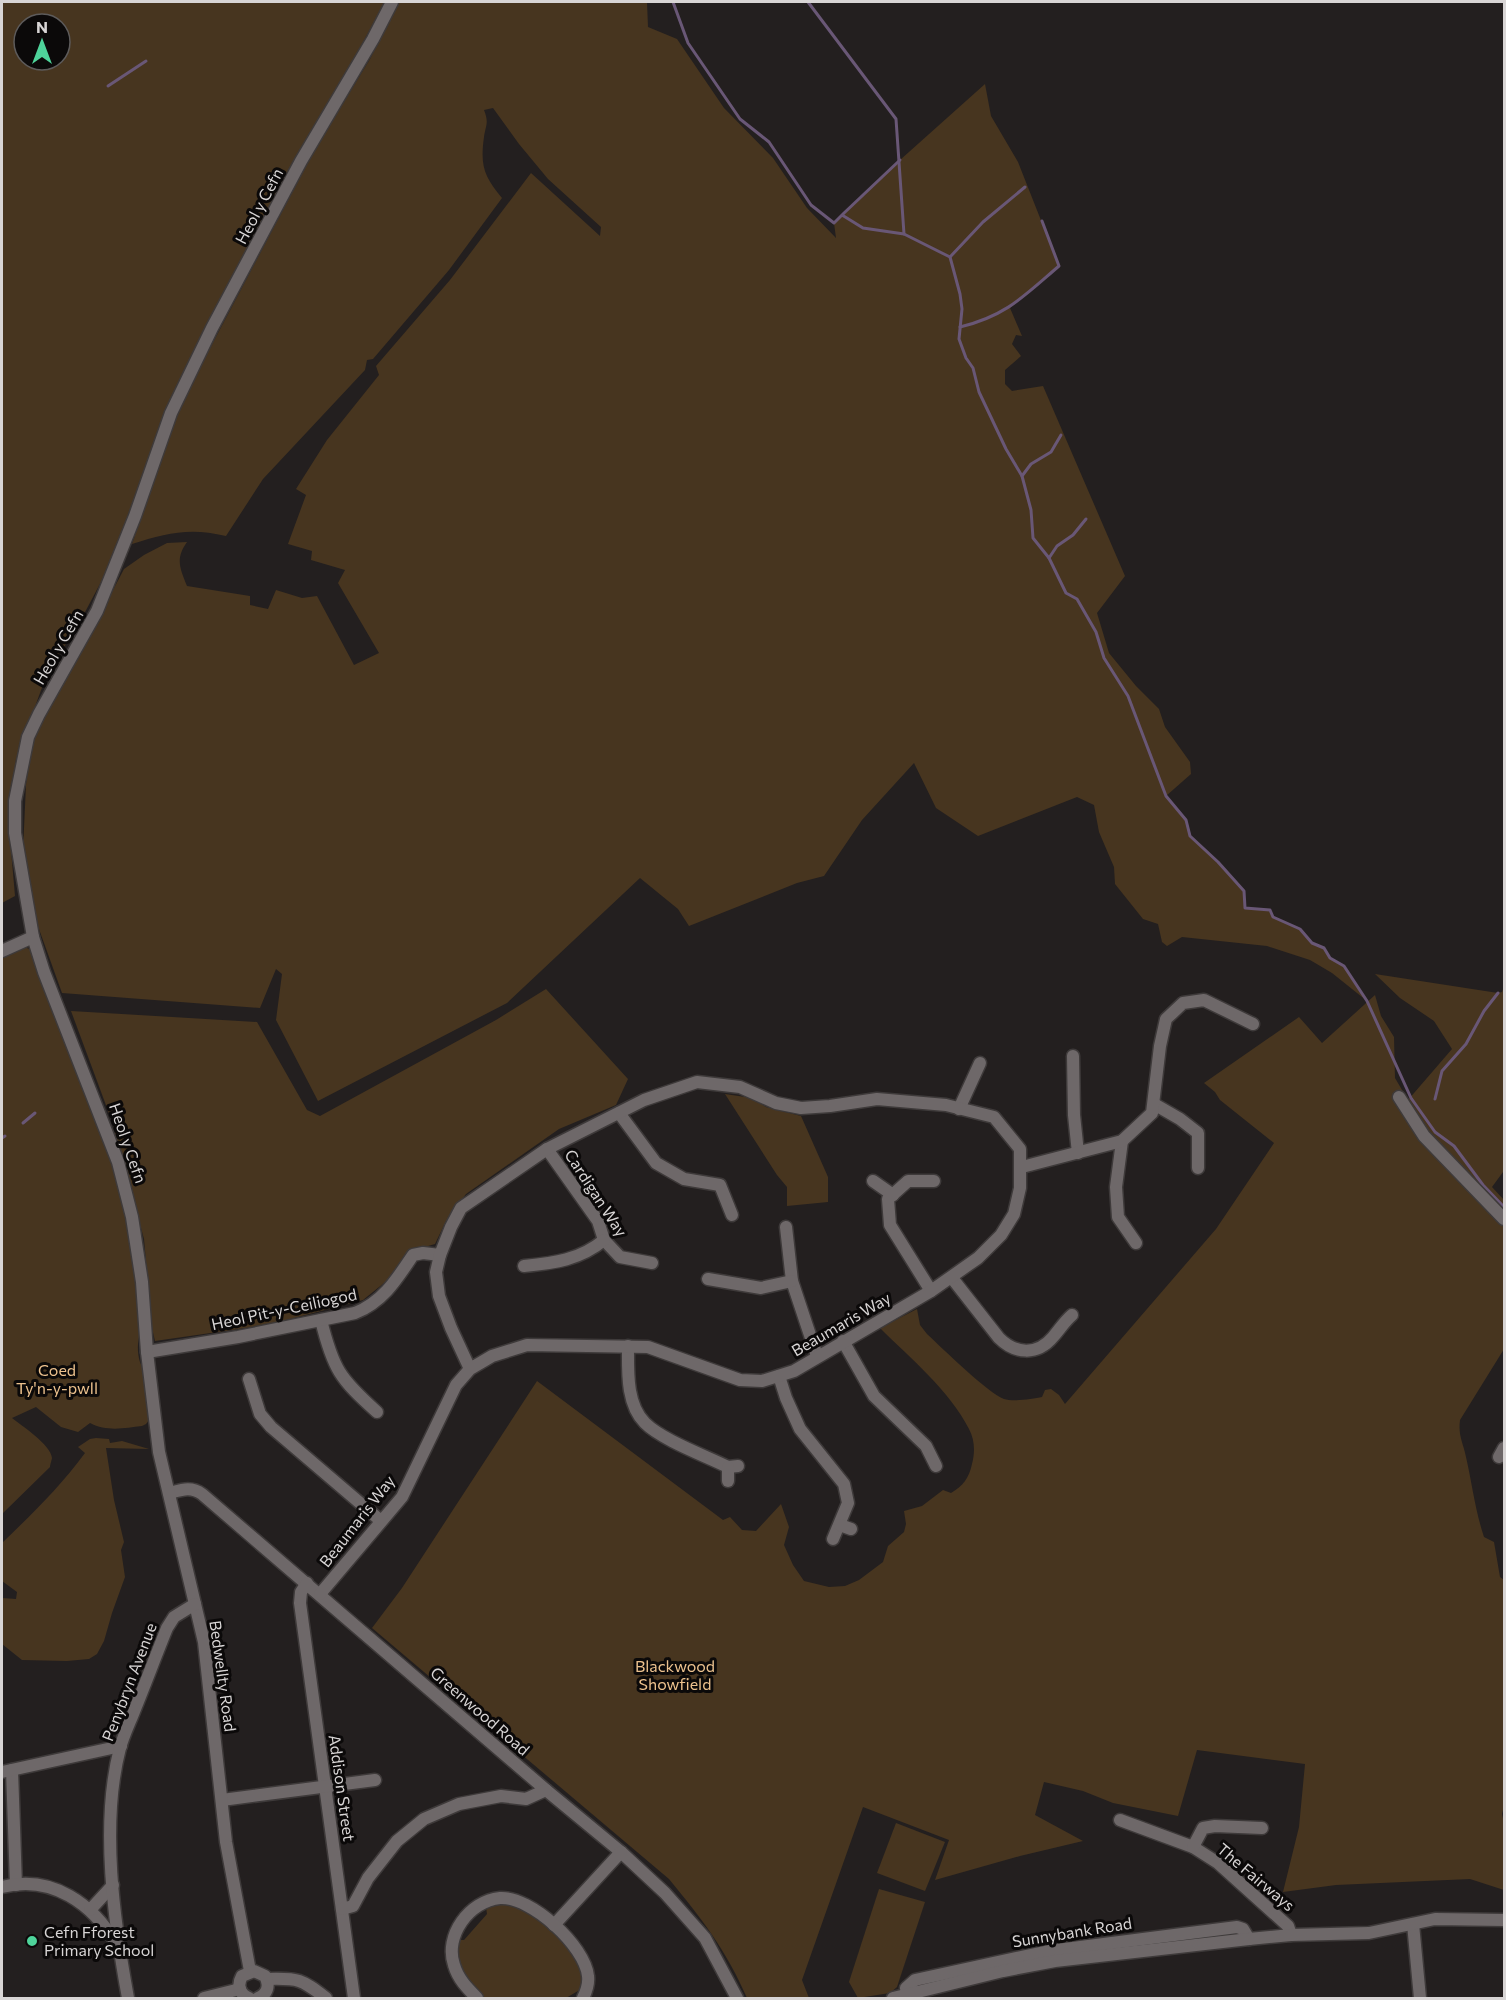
<svg xmlns="http://www.w3.org/2000/svg" width="1506" height="2000" font-family="Commissioner,sans-serif">
  <style>
    .green { fill: #47351f; fill-rule: evenodd }
    .lines { fill: none; stroke-linecap: round; stroke-linejoin: round }
    .stream { stroke: #695776; stroke-width: 3 }
    .minor-casing { stroke: #3e3a3a; stroke-width: 15 }
    .minor { stroke: #6e6869; stroke-width: 12 }
    .poi-dot { fill: #4ed39a; stroke: #0b0909; stroke-width: 2 }
    .labels { text-anchor: middle; stroke-width: 6; stroke-linejoin: round; paint-order: stroke }
    .street-label { font-size: 16px; fill: #d8d5d5; stroke: #0b0909 }
    .park-label { font-size: 16px; fill: #edc28e; stroke: #0b0909 }
    .poi-label { font-size: 16px; fill: #d8d5d5; stroke: #0b0909; text-anchor: start }
  </style>
  <rect width="100%" height="100%" fill="#231f1f"/>
  <g class="green">
    <path d="M2,2H385L195,348L167,408L109,567L76,629L48,671L16,759L8,816L15,896L2,903ZM24,24H60V60H24Z"/>
    <path d="M398,2H647L648,27L677,39L724,108L773,158L807,208L836,238L834,223L900,160L985,84L991,116L1018,162L1059,266L1010,308L1022,336L1016,335L1012,344L1021,356L1005,370V384L1012,391L1043,386L1125,576L1097,613L1109,653L1136,686L1159,709L1165,727L1190,762L1191,774L1166,796L1186,820L1190,836L1218,862L1244,891L1246,908L1270,910L1273,917L1300,929L1312,943L1324,948L1330,958L1344,966L1367,1001L1332,973L1310,960L1267,946L1182,937L1167,946L1162,942L1158,924L1143,919L1115,884L1114,867L1099,832L1094,805L1077,797L978,836L936,808L914,763L862,820L824,876L797,883L689,926L678,909L640,878L507,1003L318,1101L276,1020L282,974L276,969L260,1008L62,993L35,918L23,850L26,785L30,752L40,722L68,676L124,569L144,555L167,543L187,542C175,559 180,568 187,586L250,596V605L268,609L276,590L302,598L317,596L354,665L379,653L338,583L345,570L311,560L312,551L288,544L306,495L296,489L327,440L379,375L376,366L450,280L531,173L600,236L601,227L548,179L519,144L493,108L484,110C489,123 486,124 484,137C480,166 484,176 502,198L449,270L373,359L367,360L365,370L263,479L226,536C190,527 166,533 132,544L181,403L314,151L370,59Z"/>
    <path d="M23,946L31,950L47,990L105,1138L120,1189L130,1238L141,1331C136,1342 137,1361 144,1370L149,1420L146,1424L142,1426C125,1428 107,1432 90,1423L78,1432L61,1427L36,1407L12,1418C21,1425 51,1445 52,1458C52,1459 50,1465 50,1467L2,1514V957Z"/>
    <path d="M1375,974L1498,993L1502,992L1504,986V1159L1503,1172L1492,1187L1504,1200V1349L1460,1420C1458,1436 1463,1442 1466,1457C1472,1483 1475,1510 1484,1537L1494,1542L1500,1577L1504,1580V1806L1502,1814L1504,1823V1890L1470,1879L1336,1885L1283,1892L1299,1827L1305,1764L1197,1750L1178,1816L1113,1803L1083,1791L1044,1782L1035,1815L1083,1841L1020,1856L935,1880L949,1840L863,1807L802,1980L809,1998H747C726,1950 702,1919 669,1879L372,1628L402,1588L537,1381L723,1520L730,1517L742,1530L756,1531L781,1504L789,1527L784,1545L793,1565L804,1581L829,1587L845,1586L859,1580L883,1562L888,1546L904,1532L906,1524L904,1511L922,1506L943,1490L951,1493C963,1486 969,1478 972,1464C975,1453 975,1440 969,1429C950,1391 910,1358 880,1328L917,1309L920,1325L927,1334C941,1347 989,1394 1004,1399C1013,1402 1033,1399 1042,1397L1045,1390L1051,1389L1059,1395L1065,1404L1216,1229L1274,1143L1220,1100L1215,1092L1204,1083L1299,1017L1322,1043L1375,995L1381,1016L1394,1037L1395,1078L1408,1100L1452,1049L1434,1021L1400,998Z"/>
    <path d="M546,989L628,1079L616,1105L559,1129L466,1194L446,1221L435,1244L411,1251L389,1279L363,1300L267,1325L155,1341L152,1328L144,1239L113,1124L71,1011L257,1022L307,1110L320,1116L496,1020Z"/>
    <path d="M725,1094L752,1098L766,1107L801,1116L828,1177V1202L787,1206V1187L777,1175Z"/>
    <path d="M96,1438L109,1439L110,1443L122,1441L149,1449L106,1448L114,1500L124,1542L121,1550L125,1577L112,1613L104,1641L97,1654L89,1659L67,1661L22,1660L2,1644V1598L16,1599L17,1592L2,1581V1543C32,1514 60,1487 85,1453L78,1447L90,1439Z"/>
    <path d="M896,1823L945,1842L925,1891L877,1873Z"/>
    <path d="M879,1889L925,1902L897,1987L890,1993L858,1998L849,1982Z"/>
    <path d="M499,1902L516,1903L532,1913L570,1946L583,1972V1988L566,1998H484C458,1975 457,1975 456,1940H464L487,1914L486,1907Z"/>
  </g>
  <g class="lines">
    <g class="stream">
      <path d="M673,2L688,43L740,119L769,142L811,205L834,223L842,215L863,228L904,234L950,257L960,294L962,309L959,339L966,358L973,368L979,392L1006,449L1022,476L1031,510L1033,538L1049,558L1066,593L1077,599L1096,632L1104,658L1128,696L1166,796L1186,820L1190,836L1218,862L1244,891L1245,908L1270,910L1273,917L1300,929L1312,943L1324,948L1330,958L1344,966L1367,1001L1411,1098L1435,1132L1454,1146L1483,1185L1504,1207"/>
      <path d="M808,2L896,119L904,234"/>
      <path d="M108,86L146,61"/>
      <path d="M843,214L900,160"/>
      <path d="M950,257L983,222L1025,187"/>
      <path d="M960,327C1006,316 1024,296 1059,266L1042,221"/>
      <path d="M1022,476L1031,464L1051,452L1061,435"/>
      <path d="M1049,558L1057,546L1073,535L1086,519"/>
      <path d="M1435,1099L1442,1071L1466,1044L1484,1011L1498,993"/>
      <path d="M23,1123L35,1113"/>
      <path d="M2,1138L5,1136"/>
    </g>
    <g class="minor-casing">
      <g id="minor">
        <path d="M2,951L33,937"/>
        <path d="M1073,1056L1074,1115L1078,1153"/>
        <path d="M1399,1097L1424,1136L1504,1219"/>
        <path d="M1154,1104L1180,1119L1198,1133V1168"/>
        <path d="M959,1109L980,1063"/>
        <path d="M619,1113L656,1163L684,1179L720,1185L732,1215"/>
        <path d="M1122,1141L1116,1187L1118,1217L1136,1243"/>
        <path d="M547,1149L598,1221L604,1240L620,1257L652,1263"/>
        <path d="M1022,1167L1122,1141L1152,1113L1160,1046L1166,1019L1183,1003L1204,1000L1253,1024"/>
        <path d="M873,1181L893,1195"/>
        <path d="M786,1227L792,1281L817,1356"/>
        <path d="M524,1266C554,1263 580,1260 604,1240"/>
        <path d="M952,1278L999,1338C1015,1354 1037,1356 1053,1337C1060,1329 1064,1322 1072,1315"/>
        <path d="M708,1279L761,1288L792,1281"/>
        <path d="M931,1291L890,1225L888,1199L908,1181H934"/>
        <path d="M321,1320C333,1369 340,1379 377,1412"/>
        <path d="M843,1341L874,1396L926,1446L936,1466"/>
        <path d="M628,1346C628,1371 626,1404 645,1423C662,1440 706,1456 728,1467L738,1466"/>
        <path d="M147,1352L238,1337L355,1313C383,1302 397,1279 413,1255L423,1253L440,1255"/>
        <path d="M779,1376L786,1398L800,1429L844,1484L848,1503L833,1539"/>
        <path d="M249,1379L260,1414L271,1427L381,1521"/>
        <path d="M1499,1457L1504,1448"/>
        <path d="M728,1481V1467"/>
        <path d="M169,1493C181,1490 191,1486 202,1494L546,1790L621,1852L665,1893L705,1938L737,1998"/>
        <path d="M840,1525L851,1529"/>
        <path d="M307,1583L301,1592L300,1603L354,1998"/>
        <path d="M320,1594L402,1497L456,1385L470,1369L492,1356L527,1345L648,1347L740,1380L762,1381L794,1371L931,1291L978,1258L1001,1235L1014,1214L1020,1188V1149L994,1117L946,1105L877,1099L830,1106L801,1108L776,1103L740,1087L697,1082L644,1100L547,1149L461,1208L451,1227L440,1255L436,1272L439,1296L451,1328L470,1369"/>
        <path d="M12,1770L16,1885"/>
        <path d="M2,1772L121,1746"/>
        <path d="M222,1800L375,1780"/>
        <path d="M1120,1820L1193,1847L1218,1863L1288,1926L1291,1935"/>
        <path d="M1193,1847L1203,1828L1215,1826L1262,1828"/>
        <path d="M2,1887C52,1874 93,1904 117,1945"/>
        <path d="M342,1909L353,1906L368,1878L397,1841L424,1819L459,1804L501,1796L526,1799L546,1790"/>
        <path d="M90,1910L113,1885"/>
        <path d="M1413,1924L1420,1998"/>
        <path d="M554,1925L621,1852"/>
        <path d="M250,1971L226,1842L204,1642L159,1452L147,1352L142,1282L132,1217L118,1162L44,972L33,937L15,833V801L28,737L39,714L97,611L135,516L171,413L212,328L301,161L373,39L392,2"/>
        <path d="M267,1979C299,1978 301,1979 326,1998"/>
        <path d="M907,1995L906,1988L915,1980L1049,1951L1237,1927L1243,1929L1249,1939"/>
        <path d="M128,1998C114,1922 100,1824 120,1748C124,1734 130,1722 135,1709C146,1682 156,1655 167,1628L174,1617L195,1604"/>
        <path d="M204,1998L240,1989"/>
        <path d="M249,1998C239,1994 237,1985 242,1976L254,1971L265,1976C270,1985 268,1994 258,1998"/>
        <path d="M477,1998C467,1988 458,1979 454,1965C444,1936 469,1901 500,1898C531,1896 585,1946 588,1976C589,1984 586,1992 583,1998"/>
        <path d="M893,1998L1003,1971L1055,1961L1249,1939L1291,1935L1369,1933L1435,1919L1504,1920"/>
      </g>
    </g>
    <use href="#minor" class="minor"/>
  </g>
  <circle class="poi-dot" cx="32" cy="1941" r="6"/>
  <g class="labels">
    <g class="street-label">
      <text transform="translate(259 206) rotate(-62)" y="6">Heol y Cefn</text>
      <text transform="translate(58 647) rotate(-60)" y="6">Heol y Cefn</text>
      <text transform="translate(128 1143) rotate(71)" y="6">Heol y Cefn</text>
      <text transform="translate(596 1193) rotate(57)" y="6">Cardigan Way</text>
      <text transform="translate(284 1309) rotate(-12)" y="6">Heol Pit-y-Ceiliogod</text>
      <text transform="translate(841 1324) rotate(-30)" y="6">Beaumaris Way</text>
      <text transform="translate(357 1521) rotate(-52)" y="6">Beaumaris Way</text>
      <text transform="translate(223 1676) rotate(82)" y="6">Bedwellty Road</text>
      <text transform="translate(129 1682) rotate(-69)" y="6">Penybryn Avenue</text>
      <text transform="translate(480 1711) rotate(41)" y="6">Greenwood Road</text>
      <text transform="translate(342 1788) rotate(82)" y="6">Addison Street</text>
      <text transform="translate(1256 1877) rotate(40)" y="6">The Fairways</text>
      <text transform="translate(1072 1932) rotate(-9)" y="6">Sunnybank Road</text>
    </g>
    <g class="park-label">
      <text x="57" y="1376">Coed<tspan x="57" dy="18">Ty'n-y-pwll</tspan></text>
      <text x="675" y="1672">Blackwood<tspan x="675" dy="18">Showfield</tspan></text>
    </g>
    <g class="poi-label">
      <text x="44" y="1938">Cefn Fforest<tspan x="44" dy="18">Primary School</tspan></text>
    </g>
  </g>
  <rect width="1506" height="2000" fill="none" stroke="#d8d5d5" stroke-width="6"/>
  <g transform="translate(42 42)"><circle r="28" fill="#0b0909" stroke="#5d5b5b" stroke-width="1.5"/>
  <path d="M0-4.5L10 22L0 15L-10 22Z" fill="#4ed39a"/>
  <text y="-9" font-size="16" font-weight="bold" text-anchor="middle" fill="#d8d5d5">N</text>
  </g>
</svg>
